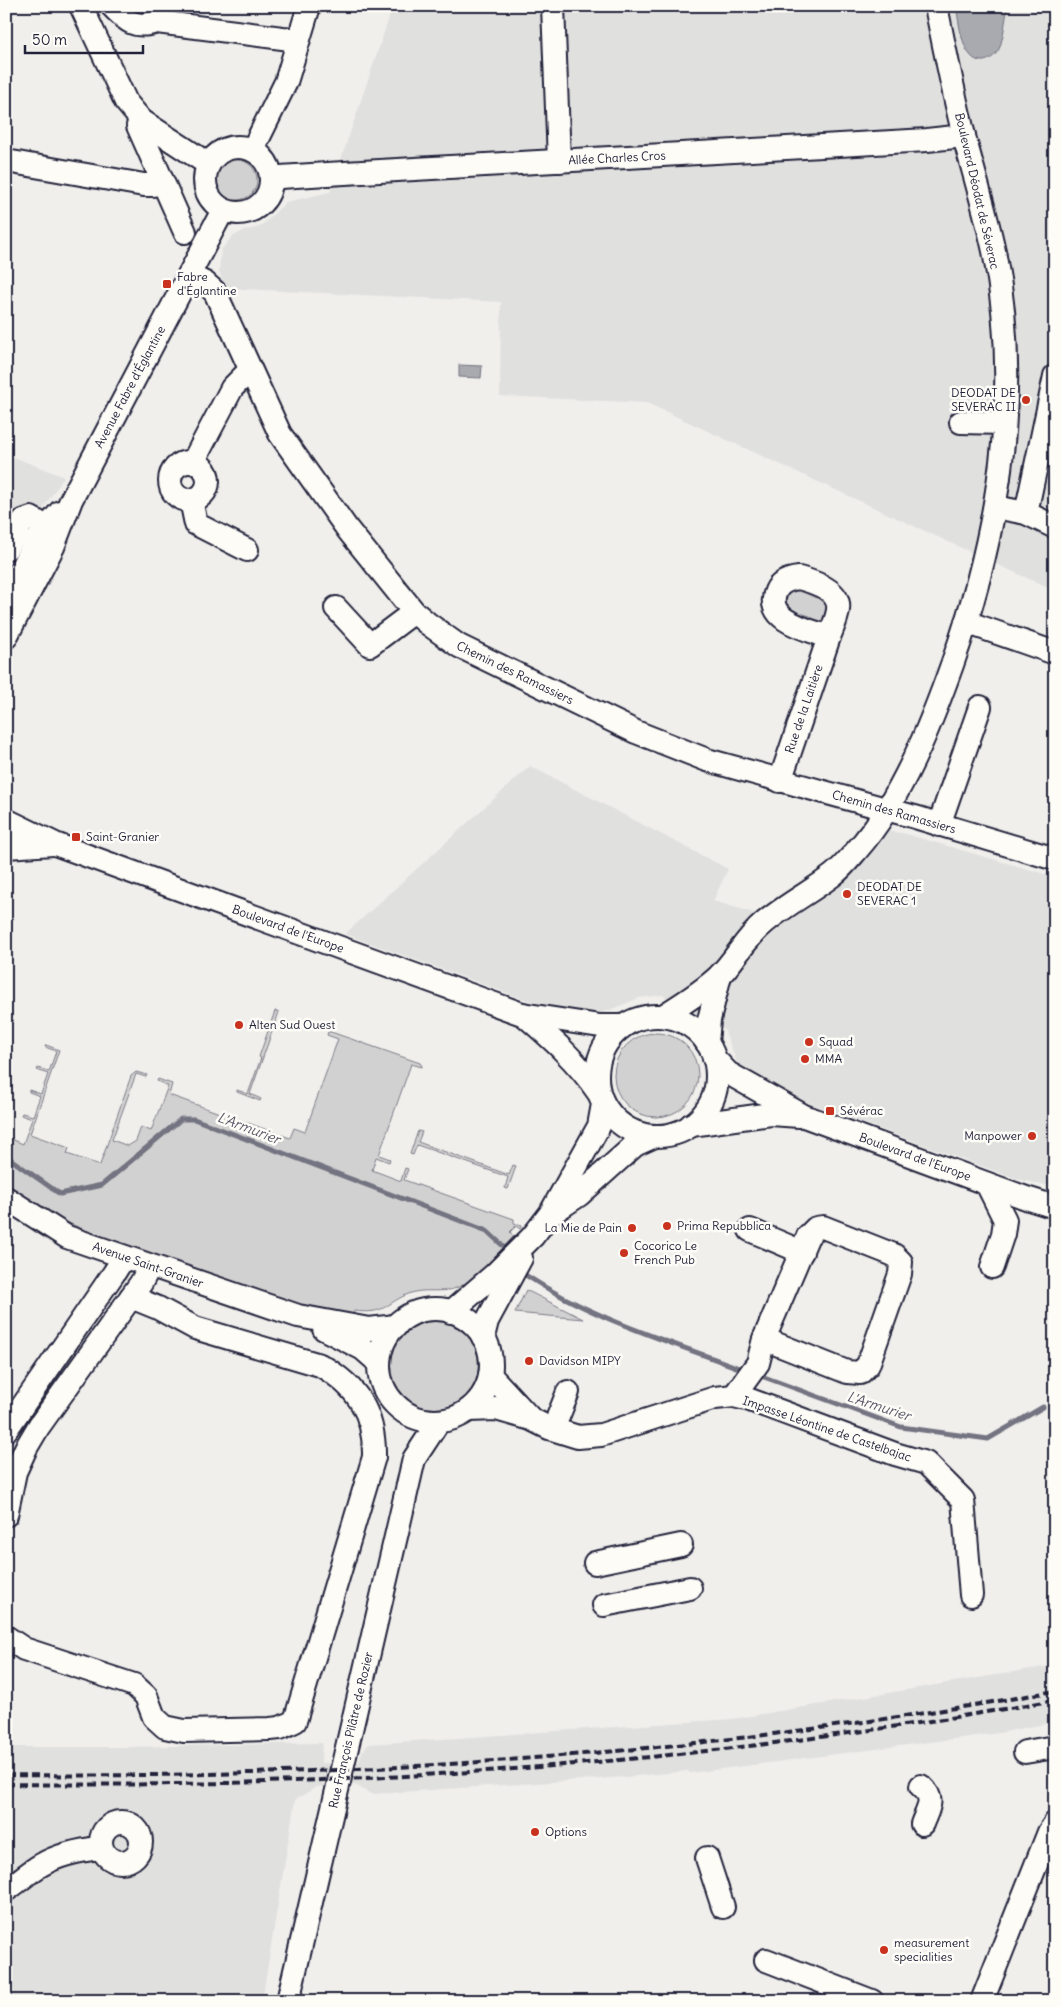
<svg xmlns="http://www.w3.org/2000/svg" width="1061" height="2007" font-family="Delius,sans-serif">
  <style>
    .built { fill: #e0e0df }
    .green { fill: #d2d1d1; stroke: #7a7a86 }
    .water { fill: #a9a9b0; stroke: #737381 }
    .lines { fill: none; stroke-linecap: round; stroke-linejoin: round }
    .stream { stroke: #737381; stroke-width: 5 }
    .minor-casing { stroke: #22223b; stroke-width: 26 }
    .minor { stroke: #fdfcf7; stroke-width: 22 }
    .rail { stroke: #22223b; stroke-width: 4; stroke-dasharray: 8 4; stroke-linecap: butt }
    .poi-dot { fill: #c8321e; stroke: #fdfcf7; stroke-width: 2 }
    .labels { text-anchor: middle; stroke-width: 5; stroke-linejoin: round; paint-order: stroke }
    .street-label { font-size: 12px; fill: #22223b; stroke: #fdfcf7 }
    .poi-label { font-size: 12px; fill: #22223b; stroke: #fdfcf7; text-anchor: start }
    .water-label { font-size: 14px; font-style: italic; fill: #58586a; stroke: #fdfcf7 }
  </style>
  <rect width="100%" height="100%" fill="#f0efec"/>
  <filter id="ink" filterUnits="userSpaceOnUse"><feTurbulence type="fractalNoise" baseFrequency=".02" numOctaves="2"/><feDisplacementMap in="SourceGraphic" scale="10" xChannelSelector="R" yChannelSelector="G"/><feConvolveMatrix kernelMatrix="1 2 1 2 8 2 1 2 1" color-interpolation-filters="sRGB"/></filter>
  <g filter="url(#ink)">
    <g class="built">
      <path d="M393,6H1055V591L647,403L500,396L501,302L225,288L219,271L221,250L232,237L243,231L260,227L286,202L330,192Z"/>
      <path d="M6,454L64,477L6,564Z"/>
      <path d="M530,766L728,869L713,901L758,914L818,875L844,853L856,828L902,833L1055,877V1187L1017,1179L798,1099L737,1063L724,1029L662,995L639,998L600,1014L581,1013L526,1000L345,934Z"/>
      <path d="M1055,1665V1722L999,1733L690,1773L688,1771L627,1777L371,1794L355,1785L316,1787L295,1800L262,2001H6V1747H123L322,1743L321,1763L359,1762L362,1752L369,1744L732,1719Z"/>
    </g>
    <g class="green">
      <circle cx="237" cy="180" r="20"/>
      <path d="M802,585L803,592L816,598L821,594L828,599L825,621L821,623H811L810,616L796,612L792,616L784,611L787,587Z"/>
      <path d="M275,1011L279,1012L250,1094L261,1099L260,1101L237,1092V1090L248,1094L261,1058L259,1057Z"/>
      <path d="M328,1032H331L420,1063L422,1066V1067L411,1064L379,1155L390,1159L389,1162L376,1157L372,1170L401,1181L405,1168L408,1169L404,1180L511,1218L514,1219V1223L522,1226L520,1229L516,1226L510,1232L514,1236C498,1252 473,1286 449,1290C437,1292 423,1289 411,1293C384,1303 387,1315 354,1311L352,1320L277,1299L104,1238L50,1215L6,1189V1137L23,1144L32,1119L21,1115L22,1113L33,1116L40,1096L29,1092V1090L41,1094L48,1074L37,1070L38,1068L49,1072L56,1051L45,1047L46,1045L59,1050L30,1134L69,1148L67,1154L100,1165L131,1076L136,1072L147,1075L146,1077L136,1074L112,1140L128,1146L136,1141L141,1127L151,1131L168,1086L157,1081L158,1079L172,1084L169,1095L290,1138L294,1128L305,1132L338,1039L327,1035Z"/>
      <circle cx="656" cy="1075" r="42"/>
      <path d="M418,1131L422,1132L418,1142L509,1175L513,1165L516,1166L508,1189L505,1188L508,1177L417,1145L413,1155L410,1154Z"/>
      <path d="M526,1290L583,1319L515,1313Z"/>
      <circle cx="435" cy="1365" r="45"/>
    </g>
    <g class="water">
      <path d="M956,6H1008C1005,20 1004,37 999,49C996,55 990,60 984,61C962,64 959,21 956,6Z"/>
      <path d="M459,365L482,366L481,378L459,377Z"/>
    </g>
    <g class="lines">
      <g class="stream">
        <path d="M6,1156L60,1194L102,1185L181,1119H194L487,1231L502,1245"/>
        <path d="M527,1276C591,1318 668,1341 739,1368"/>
        <path d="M764,1377L901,1427L988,1439L1043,1407"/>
      </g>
      <g class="minor-casing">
        <g id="minor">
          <path d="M81,6L126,102L142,121L208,164"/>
          <path d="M112,6C127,22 135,29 157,22L298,40"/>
          <path d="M553,6L559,161"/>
          <path d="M142,121L138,126L185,232"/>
          <circle cx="238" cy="180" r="33"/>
          <path d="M255,151L257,141L286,82L309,6"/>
          <path d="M6,161L144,185H153L161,182"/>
          <path d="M271,181L280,177L327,174L927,140L964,136"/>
          <path d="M189,275L205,283L215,292L280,434L348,530L414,612L427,623L459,646L636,732L707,760L915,817L1055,859"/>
          <path d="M961,422L1004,423"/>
          <path d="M193,462L232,388L250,370"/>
          <circle cx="189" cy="481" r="19"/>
          <path d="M191,500L196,524L247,550"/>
          <path d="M995,507L1026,513L1055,527"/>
          <path d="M1026,513L1055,376"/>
          <path d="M7,548L23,521L31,518L47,527"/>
          <path d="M799,578C814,582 841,590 838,610C837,619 832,629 829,637C810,630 763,621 776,591C780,582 789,579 799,578Z"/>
          <path d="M6,597L35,542L60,512"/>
          <path d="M336,608L370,645L414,612"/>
          <path d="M966,622L1055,653"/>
          <path d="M6,637L53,547L71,500L223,210"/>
          <path d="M780,781L829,637"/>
          <path d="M6,820L55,844L522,1014L600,1026H622"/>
          <path d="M939,825L980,707"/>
          <path d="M6,847L53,844"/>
          <path d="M523,1014C551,1038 577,1061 598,1092"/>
          <circle cx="657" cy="1076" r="60"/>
          <path d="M663,1016C682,1004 702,992 719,976C735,960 745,939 763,924C785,905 811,892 833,875C842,868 850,858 857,850C901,800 931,724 953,662C999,531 1022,389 994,251C986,214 975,177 965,140C954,96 945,51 936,6"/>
          <path d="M707,1043L709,1020L720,975"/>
          <path d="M714,1058L728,1073L804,1116L1026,1198L1055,1207"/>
          <path d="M691,1125L771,1114L799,1116"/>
          <path d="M987,1184L1005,1220L1003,1234L992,1267"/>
          <path d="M6,1198L67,1237L298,1316L369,1329L396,1326"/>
          <path d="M555,1211L579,1195L635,1145L655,1136"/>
          <path d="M823,1227L894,1255L901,1262L900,1274L868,1365L860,1373L847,1372L764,1339L808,1236L816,1228Z"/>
          <path d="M750,1230L802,1252"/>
          <circle cx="435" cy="1365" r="56"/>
          <path d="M451,1312L495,1274L533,1236L550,1214L599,1126L603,1104"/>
          <path d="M324,1329L363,1349L379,1363"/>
          <path d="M483,1337L487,1321L521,1258"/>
          <path d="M490,1375L530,1418"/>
          <path d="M734,1396L758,1363L764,1339"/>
          <path d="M469,1410L496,1409L531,1419L549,1428L578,1437L601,1435L715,1398L734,1396L750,1400L895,1454L926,1463L963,1500L971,1595"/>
          <path d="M558,1417L568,1392"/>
          <path d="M6,1430L114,1273L124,1257"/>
          <path d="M6,1515L15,1472L26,1448L39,1426L141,1283L150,1266"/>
          <path d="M595,1563L681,1545"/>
          <path d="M604,1605L690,1588"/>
          <path d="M6,1637L24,1649L134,1685L146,1696L154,1717L165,1727L184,1731L270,1729L280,1728L295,1721L374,1457C375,1413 357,1386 320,1365L195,1328L158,1308L131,1297"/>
          <path d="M1025,1752L1055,1747"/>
          <path d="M921,1786C936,1799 928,1808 922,1824"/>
          <circle cx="121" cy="1842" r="20"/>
          <path d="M707,1858L723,1907"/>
          <path d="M6,1890C18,1882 29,1872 41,1865C60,1854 80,1850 101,1848"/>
          <path d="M766,1960L872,2001"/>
          <path d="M288,2001L414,1459L439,1421"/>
          <path d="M982,2001L1049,1832L1055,1823"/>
        </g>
      </g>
      <use href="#minor" class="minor"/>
      <g class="rail">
        <path d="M6,1775C358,1779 709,1754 1055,1691"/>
        <path d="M6,1784C357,1789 709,1763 1055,1700"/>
      </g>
    </g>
  </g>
  <g class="poi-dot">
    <rect x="162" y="279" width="10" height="10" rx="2.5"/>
    <circle cx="1026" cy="400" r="5"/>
    <rect x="71" y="832" width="10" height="10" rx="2.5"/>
    <circle cx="847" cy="894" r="5"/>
    <circle cx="239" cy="1025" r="5"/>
    <circle cx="809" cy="1042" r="5"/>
    <circle cx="805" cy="1059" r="5"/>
    <rect x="825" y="1106" width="10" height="10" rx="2.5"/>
    <circle cx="1032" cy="1136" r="5"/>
    <circle cx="667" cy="1226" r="5"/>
    <circle cx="632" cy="1228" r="5"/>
    <circle cx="624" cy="1253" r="5"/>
    <circle cx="529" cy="1361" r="5"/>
    <circle cx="535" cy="1832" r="5"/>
    <circle cx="884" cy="1950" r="5"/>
  </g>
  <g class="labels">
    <g class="street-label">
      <text transform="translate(617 158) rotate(-3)" y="4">Allée Charles Cros</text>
      <text transform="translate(977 191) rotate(77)" y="4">Boulevard Déodat de Séverac</text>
      <text transform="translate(130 387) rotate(-62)" y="4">Avenue Fabre d'Églantine</text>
      <text transform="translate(515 673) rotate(26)" y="4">Chemin des Ramassiers</text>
      <text transform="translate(804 709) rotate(-71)" y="4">Rue de la Laitière</text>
      <text transform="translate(894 812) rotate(16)" y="4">Chemin des Ramassiers</text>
      <text transform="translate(288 929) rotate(20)" y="4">Boulevard de l'Europe</text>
      <text transform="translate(915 1157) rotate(20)" y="4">Boulevard de l'Europe</text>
      <text transform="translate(148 1265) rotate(19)" y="4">Avenue Saint-Granier</text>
      <text transform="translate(827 1429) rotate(19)" y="4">Impasse Léontine de Castelbajac</text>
      <text transform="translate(351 1730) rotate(-77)" y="4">Rue François Pilâtre de Rozier</text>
    </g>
    <g class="poi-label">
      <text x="177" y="281">Fabre<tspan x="177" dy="14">d'Églantine</tspan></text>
      <text x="1016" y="397" text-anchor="end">DEODAT DE<tspan x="1016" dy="14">SEVERAC II</tspan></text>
      <text x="86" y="841">Saint-Granier</text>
      <text x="857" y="891">DEODAT DE<tspan x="857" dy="14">SEVERAC 1</tspan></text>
      <text x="249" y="1029">Alten Sud Ouest</text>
      <text x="819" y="1046">Squad</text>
      <text x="815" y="1063">MMA</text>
      <text x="840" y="1115">Sévérac</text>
      <text x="1022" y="1140" text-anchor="end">Manpower</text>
      <text x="677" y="1230">Prima Repubblica</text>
      <text x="622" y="1232" text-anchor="end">La Mie de Pain</text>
      <text x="634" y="1250">Cocorico Le<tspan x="634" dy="14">French Pub</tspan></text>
      <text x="539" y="1365">Davidson MIPY</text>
      <text x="545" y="1836">Options</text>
      <text x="894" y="1947">measurement<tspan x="894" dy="14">specialities</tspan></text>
    </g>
    <g class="water-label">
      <text transform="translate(249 1128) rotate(21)" y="5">L'Armurier</text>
      <text transform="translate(879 1406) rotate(18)" y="5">L'Armurier</text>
    </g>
  </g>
  <rect width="1061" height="2007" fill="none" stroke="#fdfcf7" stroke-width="25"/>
  <rect x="12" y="12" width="1036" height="1982" fill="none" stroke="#22223b" stroke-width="2" filter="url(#ink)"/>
  <path d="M25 45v8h118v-8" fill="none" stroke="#22223b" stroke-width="2.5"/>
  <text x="32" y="45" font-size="15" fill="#22223b" stroke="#fdfcf7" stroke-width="4" paint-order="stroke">50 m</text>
</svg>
